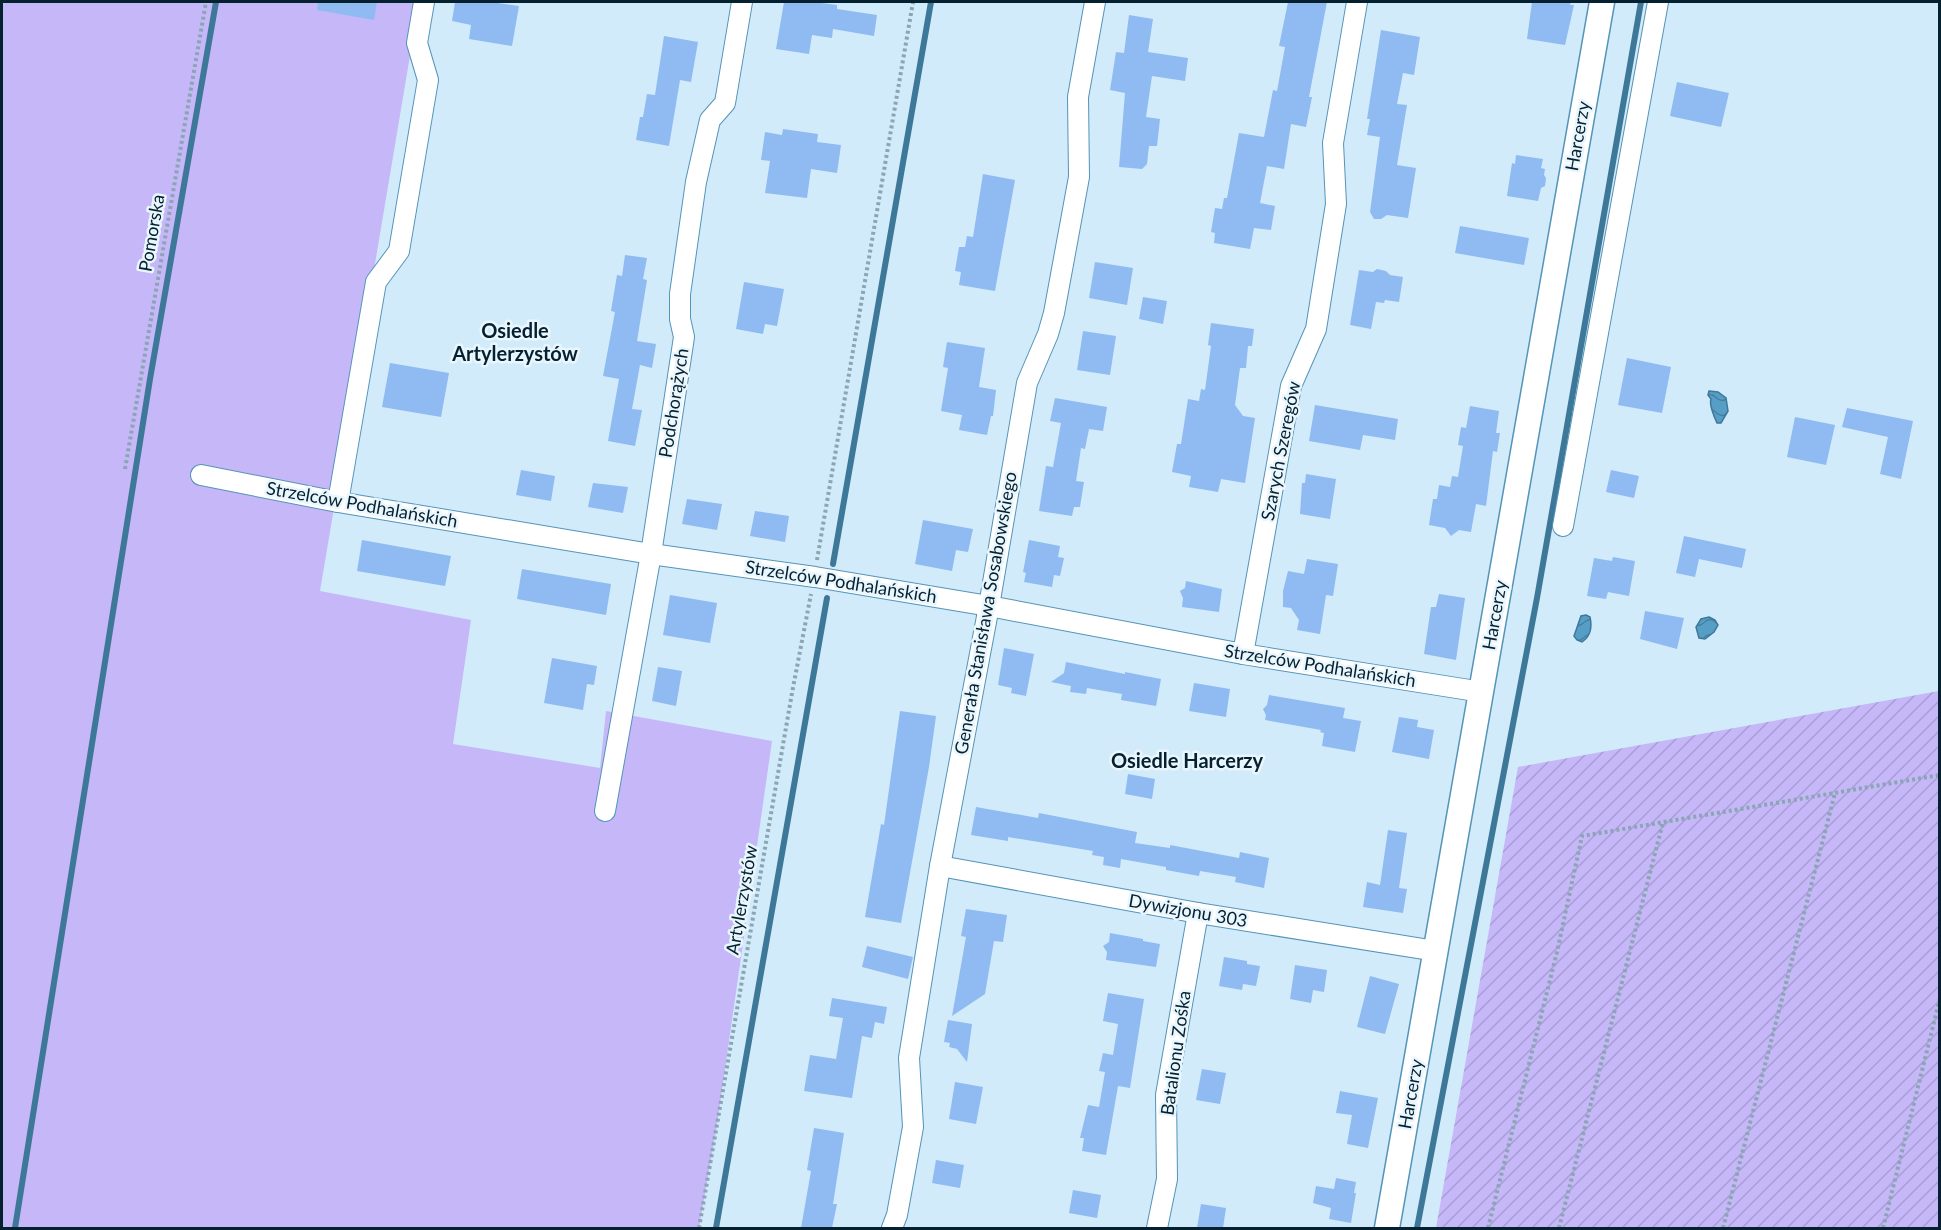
<svg xmlns="http://www.w3.org/2000/svg" width="1941" height="1230" font-family="Lato,sans-serif">
  <style>
    .grass { fill: #c6b7f8 }
    .garden { fill: url(#garden-furrows) }
    .water { fill: url(#water-waves); stroke: #3e7899; stroke-width: 1.5 }
    .lines { fill: none; stroke-linecap: round; stroke-linejoin: round }
    .stream { stroke: #3e7899; stroke-width: 6 }
    .building { fill: #8fbbf2 }
    .minor-casing { stroke: #5494b8; stroke-width: 22 }
    .tertiary-casing { stroke: #5494b8; stroke-width: 27 }
    .path { stroke: #8aa5b4; stroke-width: 4; stroke-dasharray: 3 3; stroke-linecap: butt }
    .minor { stroke: #fff; stroke-width: 20 }
    .tertiary { stroke: #fff; stroke-width: 24 }
    .labels { text-anchor: middle; stroke-width: 5; stroke-linejoin: round; paint-order: stroke }
    .street-label { font-size: 18px; fill: #05212f; stroke: #e9f6fe }
    .neighbourhood-label { font-size: 20px; font-weight: bold; fill: #05212f; stroke: #e9f6fe }
  </style>
  <defs>
    <pattern id="garden-furrows" width="10" height="10" patternUnits="userSpaceOnUse" patternTransform="scale(1.5)"><rect width="10" height="10" fill="#c6b7f8"/><path d="M-1 1l2-2M0 10L10 0M9 11l2-2" fill="none" stroke="#a99dd5"/></pattern>
    <pattern id="water-waves" width="16" height="10" patternUnits="userSpaceOnUse" patternTransform="scale(1.5)"><rect width="16" height="10" fill="#579ec6"/><path d="M0 5q4-4 8 0t8 0" fill="none" stroke="#4680a1"/></pattern>
  </defs>
  <rect width="100%" height="100%" fill="#d1ebfa"/>
  <path class="grass" d="M2,2H419L320,591L471,620L453,744L600,768L606,711L772,741L717,1125L699,1228H2Z"/>
  <path class="garden" d="M1939,691V1228H1436L1518,767Z"/>
  <g class="water">
    <path d="M1709,391L1718,392L1726,398L1728,411L1721,423H1717C1714,417 1709,404 1711,399L1708,395Z"/>
    <path d="M1586,615L1590,617C1592,626 1591,636 1582,642L1577,640L1574,636L1581,616Z"/>
    <path d="M1709,617L1715,620L1718,625L1714,632L1705,639L1699,638L1696,627L1701,619Z"/>
  </g>
  <g class="lines">
    <g class="stream">
      <path d="M833,564L931,2"/>
      <path d="M15,1228L150,379L216,2"/>
      <path d="M716,1228L827,598"/>
      <path d="M1417,1228L1537,598L1641,2"/>
    </g>
  </g>
  <g class="building">
    <path d="M318,2H377L374,20L317,10Z"/>
    <path d="M455,2H491L519,6L512,46L469,39L471,25L452,21Z"/>
    <path d="M784,2H814L837,5V9L877,15L874,36L833,29L832,38L812,35L809,54L776,49Z"/>
    <path d="M1288,2H1327L1309,97H1312L1306,127L1291,124L1284,169L1267,166L1260,203L1275,206L1271,230L1254,228L1250,249L1214,243L1215,233L1211,232L1215,208L1222,209L1224,198H1227L1239,133L1264,137L1273,90L1277,91L1285,47L1279,46Z"/>
    <path d="M1532,2H1571L1570,5H1574L1565,45L1527,39Z"/>
    <path d="M1129,15L1153,19L1148,52L1188,58L1185,81L1152,76L1146,117L1160,119L1157,146H1149L1147,164L1142,169L1119,167L1125,93L1110,90L1116,52L1124,53Z"/>
    <path d="M1381,30L1420,37L1414,75L1403,73L1397,104L1407,105L1397,165L1416,168L1408,218L1387,215L1381,219H1374L1370,212L1380,137L1367,135L1370,119H1367Z"/>
    <path d="M664,36L698,42L691,82L680,80L669,146L636,140L640,117H643L647,94L655,95Z"/>
    <path d="M1677,82L1729,93L1721,127L1670,116Z"/>
    <path d="M783,129L818,134L817,142L841,145L837,173L811,169L807,198L765,193L770,161L761,160L765,132L782,135Z"/>
    <path d="M1516,155L1543,159L1541,168L1545,169L1544,175L1546,178L1545,186L1541,188L1538,201L1507,196L1512,163L1515,164Z"/>
    <path d="M983,174L1015,180L995,291L959,285L961,272L955,271L959,247H965L967,236L973,237Z"/>
    <path d="M1460,226L1529,238L1524,265L1455,253Z"/>
    <path d="M625,255L647,258L643,279L647,280L637,341L656,344L652,368L640,365L632,409L642,410L635,446L608,441L619,379L603,376L615,312L611,311L617,275L622,276Z"/>
    <path d="M1095,262L1133,268L1127,305L1089,298Z"/>
    <path d="M1377,269L1386,271L1390,275L1403,277L1399,302L1385,300L1384,303L1376,302L1371,329L1350,325L1359,270L1373,272Z"/>
    <path d="M744,282L784,289L777,326L765,324L763,334L736,329Z"/>
    <path d="M1143,297L1167,301L1163,324L1139,319Z"/>
    <path d="M1211,323L1254,329L1252,346H1248L1246,368H1240L1235,405L1243,416L1255,418L1245,483L1221,479L1218,492L1189,487L1191,476L1172,472L1177,444H1181L1188,399L1199,401L1201,389L1205,390L1211,346L1208,345Z"/>
    <path d="M1083,331L1116,336L1110,375L1077,370Z"/>
    <path d="M947,342L985,348L979,387L996,390L993,416H991L987,435L959,430L962,415L941,411L948,368L943,367Z"/>
    <path d="M1627,358L1671,367L1662,413L1618,405Z"/>
    <path d="M390,363L449,373L441,417L382,407Z"/>
    <path d="M1055,398L1107,407L1103,431L1089,429L1085,449L1081,448L1076,481L1084,482L1080,507H1074L1072,516L1039,511L1046,466L1053,467L1061,423L1050,421Z"/>
    <path d="M1315,405L1398,419L1395,440L1363,435L1360,450L1309,441Z"/>
    <path d="M1470,406L1499,411L1496,433H1500L1497,452L1493,451L1486,506L1476,504L1471,532L1459,530L1451,536L1445,528L1429,525L1433,499H1437L1439,485L1450,487L1452,476L1458,477L1463,446L1458,445L1461,427L1466,428Z"/>
    <path d="M1847,408L1913,421L1901,479L1880,474L1888,437L1842,427Z"/>
    <path d="M1795,417L1835,425L1826,465L1787,457Z"/>
    <path d="M521,470L555,476L551,501L516,495Z"/>
    <path d="M1611,470L1639,476L1634,498L1606,492Z"/>
    <path d="M1306,474L1336,479L1330,519L1300,514L1302,483H1305Z"/>
    <path d="M593,483L628,487L623,513L588,507Z"/>
    <path d="M687,499L722,504L717,530L682,524Z"/>
    <path d="M755,511L789,516L785,542L750,536Z"/>
    <path d="M923,520L973,529L968,552L956,550L952,571L915,564Z"/>
    <path d="M1684,536L1746,549L1742,568L1699,559L1695,577L1676,573Z"/>
    <path d="M362,540L451,556L445,586L357,571Z"/>
    <path d="M1029,540L1060,546L1058,557L1064,558L1060,576L1054,575L1052,587L1024,582L1026,573L1023,572Z"/>
    <path d="M1613,557L1635,561L1629,596L1608,592L1606,599L1587,596L1594,558L1612,561Z"/>
    <path d="M1307,559L1338,564L1333,596L1326,595L1320,634L1297,630L1299,620L1291,608L1283,607V591L1288,571L1304,574Z"/>
    <path d="M522,569L611,584L606,615L517,599Z"/>
    <path d="M1186,581L1222,589L1219,612L1182,607L1183,598L1180,591L1185,588Z"/>
    <path d="M1439,594L1465,598L1456,660L1424,654L1431,607H1436Z"/>
    <path d="M670,595L717,603L710,643L663,635Z"/>
    <path d="M1645,611L1684,618L1677,649L1640,639Z"/>
    <path d="M1004,648L1034,654L1026,696L1011,693L1012,688L998,685Z"/>
    <path d="M552,658L597,666L594,685L587,684L583,710L544,703Z"/>
    <path d="M1066,662L1125,674V672L1161,679L1156,706L1121,700L1122,694L1087,688L1086,694L1070,692L1071,686L1051,682L1064,673Z"/>
    <path d="M658,667L682,671L676,706L652,701Z"/>
    <path d="M1194,683L1230,689L1226,717L1189,711Z"/>
    <path d="M1269,695L1345,708L1343,718L1361,721L1355,752L1322,746L1324,733L1320,732L1321,730L1265,720L1266,715L1263,709L1267,705Z"/>
    <path d="M900,711L936,716L929,767L901,923L865,917L881,824L884,825Z"/>
    <path d="M1399,717L1418,720L1417,727L1434,730L1429,759L1392,752Z"/>
    <path d="M1128,774L1155,779L1152,799L1125,794Z"/>
    <path d="M976,807L1038,818L1039,813L1137,832L1135,843L1170,848V845L1239,858L1240,852L1269,858L1264,888L1235,882L1236,877L1200,871L1199,876L1166,870V867L1121,859L1120,868L1103,865L1104,857L1092,855L1093,851L1008,837V841L971,835Z"/>
    <path d="M1388,830L1407,833L1399,888L1407,889L1403,913L1363,907L1367,882L1380,885Z"/>
    <path d="M966,909L1007,915L1003,942L994,941L985,994L952,1016L966,937L961,936Z"/>
    <path d="M1110,933L1143,939V941L1160,944L1156,967L1106,960L1107,952L1103,946L1109,942Z"/>
    <path d="M867,946L913,957L908,979L862,967Z"/>
    <path d="M1224,957L1247,961V964L1260,966L1256,986L1243,984L1242,990L1219,986Z"/>
    <path d="M1295,965L1327,970L1324,992L1313,990L1311,1003L1290,999Z"/>
    <path d="M1370,976L1399,984L1385,1034L1357,1027Z"/>
    <path d="M1108,993L1144,999L1130,1088L1118,1086L1106,1155L1082,1151L1084,1138H1080L1088,1105L1099,1107L1105,1072L1099,1071L1103,1053L1113,1055L1118,1024L1103,1021Z"/>
    <path d="M832,998L887,1007L884,1024L875,1022L872,1038L862,1036L852,1098L804,1091L810,1055L836,1059L843,1018L829,1016Z"/>
    <path d="M948,1020L972,1024L967,1062L957,1049L949,1047L950,1043L944,1042Z"/>
    <path d="M1202,1069L1226,1073L1220,1104L1196,1100Z"/>
    <path d="M955,1082L983,1087L976,1124L949,1119Z"/>
    <path d="M1340,1091L1378,1098L1368,1148L1347,1144L1352,1115L1336,1113Z"/>
    <path d="M814,1128L844,1133L833,1204H837L832,1228H801L811,1171L807,1170Z"/>
    <path d="M936,1160L964,1165L960,1188L932,1183Z"/>
    <path d="M1336,1178L1356,1182L1354,1193H1356L1351,1223L1329,1219L1331,1208L1313,1203L1316,1186L1334,1189Z"/>
    <path d="M1073,1190L1101,1195L1097,1218L1069,1213Z"/>
    <path d="M1201,1204L1226,1208L1223,1228H1197Z"/>
  </g>
  <g class="lines">
    <g class="minor-casing">
      <g id="minor">
        <path d="M201,475L338,502L651,554L815,577L989,606L1243,654L1482,692"/>
        <path d="M338,502L376,282L399,251L428,80L417,43L424,2"/>
        <path d="M1563,526L1658,2"/>
        <path d="M1243,654L1291,386L1316,329L1336,204L1333,143L1357,2"/>
        <path d="M605,811L651,554L684,337L680,319V294L696,182L710,120L725,103L742,2"/>
        <path d="M940,866L1198,913L1436,951"/>
        <path d="M892,1228L897,1215L913,1127L909,1058L940,866L989,606L1027,383L1048,334L1054,313L1079,177L1078,97L1095,2"/>
        <path d="M1157,1228L1167,1179L1166,1095L1198,913"/>
      </g>
    </g>
    <g class="tertiary-casing">
      <path id="tertiary" d="M1387,1228L1602,2"/>
    </g>
    <g class="path">
      <path d="M125,469L206,2"/>
      <path d="M817,560L913,2"/>
      <path d="M699,1228L792,693L811,594"/>
      <path d="M1488,1228L1557,952L1582,836L1940,775"/>
      <path d="M1559,1228L1663,822"/>
      <path d="M1723,1228L1835,793"/>
      <path d="M1883,1228L1940,998"/>
    </g>
    <use href="#minor" class="minor"/>
    <use href="#tertiary" class="tertiary"/>
  </g>
  <g class="labels">
    <g class="street-label">
      <text transform="translate(1578 136) rotate(-80)" y="6">Harcerzy</text>
      <text transform="translate(152 233) rotate(-80)" y="6">Pomorska</text>
      <text transform="translate(674 403) rotate(-81)" y="6">Podchorążych</text>
      <text transform="translate(1281 451) rotate(-79)" y="6">Szarych Szeregów</text>
      <text transform="translate(362 505) rotate(10)" y="6">Strzelców Podhalańskich</text>
      <text transform="translate(841 582) rotate(9)" y="6">Strzelców Podhalańskich</text>
      <text transform="translate(986 613) rotate(-80)" y="6">Generała Stanisława Sosabowskiego</text>
      <text transform="translate(1495 615) rotate(-80)" y="6">Harcerzy</text>
      <text transform="translate(1320 666) rotate(9)" y="6">Strzelców Podhalańskich</text>
      <text transform="translate(742 900) rotate(-80)" y="6">Artylerzystów</text>
      <text transform="translate(1188 911) rotate(10)" y="6">Dywizjonu 303</text>
      <text transform="translate(1176 1053) rotate(-82)" y="6">Batalionu Zośka</text>
      <text transform="translate(1411 1094) rotate(-80)" y="6">Harcerzy</text>
    </g>
    <g class="neighbourhood-label">
      <text x="515" y="338">Osiedle<tspan x="515" dy="23">Artylerzystów</tspan></text>
      <text x="1187" y="768">Osiedle Harcerzy</text>
    </g>
  </g>
  <rect width="1941" height="1230" fill="none" stroke="#05212f" stroke-width="6"/>
</svg>
